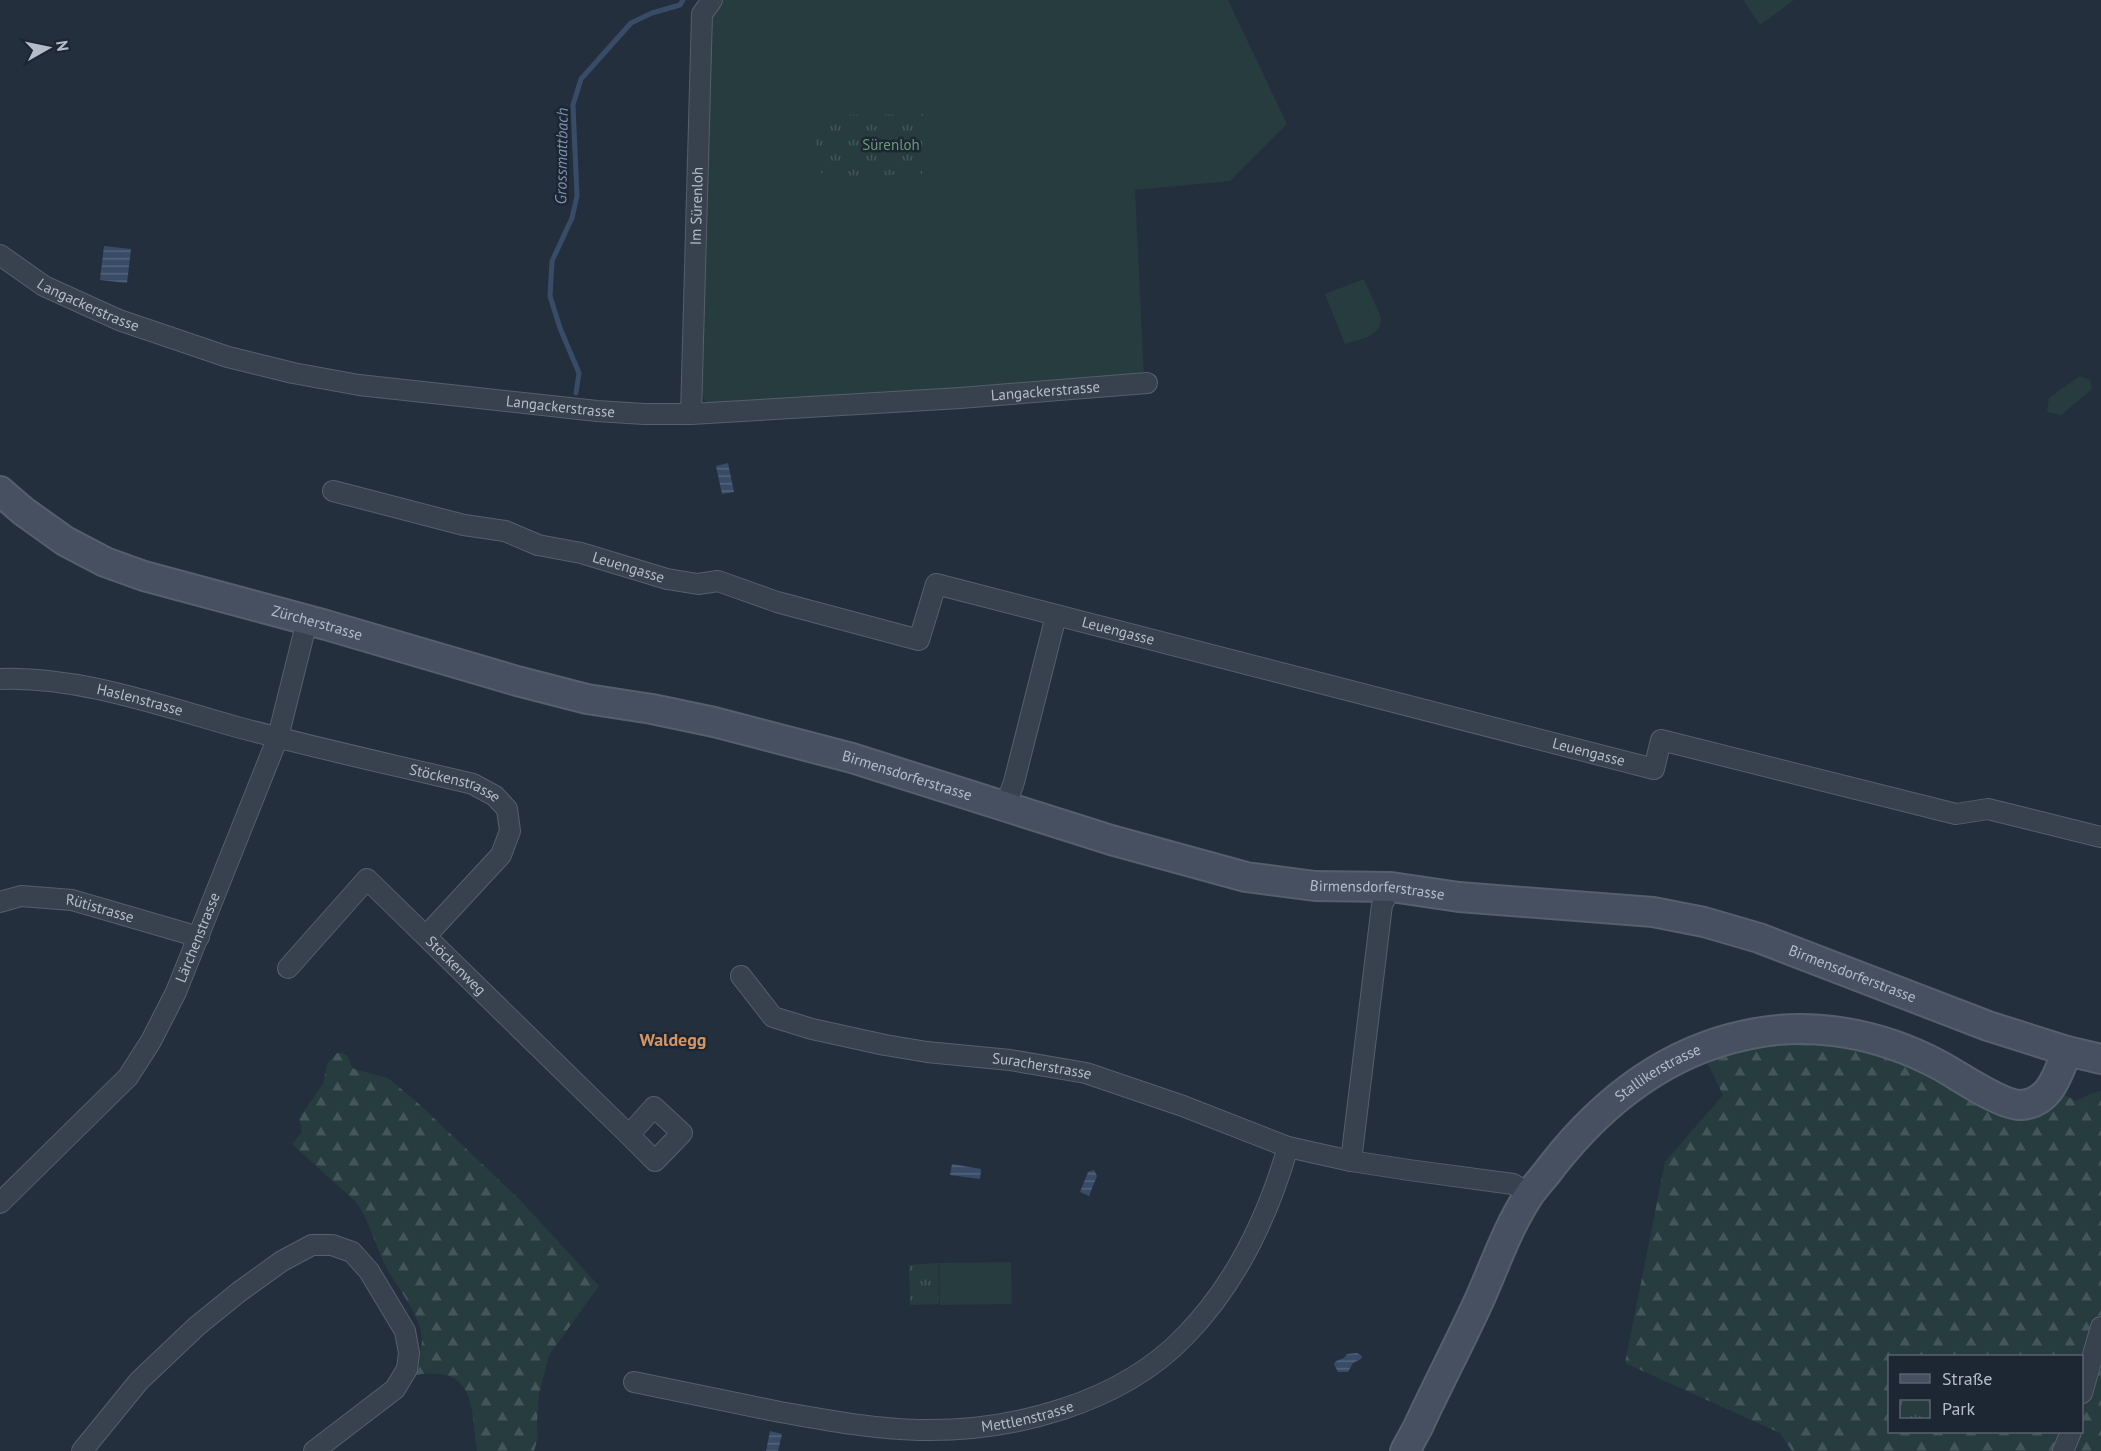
<svg xmlns="http://www.w3.org/2000/svg" width="2101" height="1451" font-family="'PT Sans',sans-serif">
  <style>
    .green { fill: #263c3f }
    .forest { fill: url(#forest-firs); fill-rule: evenodd }
    .park { fill: url(#park-tufts) }
    .water { fill: url(#water-rules) }
    .lines { fill: none; stroke-linecap: round; stroke-linejoin: round }
    .stream { stroke: #394c67; stroke-width: 5 }
    .minor-casing { stroke: #565f6c; stroke-width: 22 }
    .secondary-casing { stroke: #565f6c; stroke-width: 32 }
    .minor { stroke: #38414e; stroke-width: 20 }
    .secondary { stroke: #465061; stroke-width: 28 }
    .labels { text-anchor: middle; stroke-width: 5; stroke-linejoin: round; paint-order: stroke }
    .park-label { font-size: 15px; fill: #6b9a76; stroke: #1d2633 }
    .street-label { font-size: 15px; fill: #b4bcc9; stroke: #1d2633 }
    .water-label { font-size: 16px; font-style: italic; fill: #7c92b1; stroke: #1d2633 }
    .quarter-label { font-size: 18px; font-weight: bold; fill: #d59563; stroke: #1d2633 }
  </style>
  <defs>
    <pattern id="forest-firs" width="22" height="20" patternUnits="userSpaceOnUse" patternTransform="scale(1.5)"><rect width="22" height="20" fill="#263c3f"/><path d="M5 1l3.5 6h-7zM16 11l3.5 6h-7z" fill="#435659"/></pattern>
    <pattern id="park-tufts" width="24" height="20" patternUnits="userSpaceOnUse" patternTransform="scale(1.5)"><rect width="24" height="20" fill="#263c3f"/><path d="M3 7l-1-3M5 7V3M7 7l1-3M15 17l-1-3M17 17v-4M19 17l1-3" fill="none" stroke="#435659"/></pattern>
    <pattern id="water-rules" width="6" height="5" patternUnits="userSpaceOnUse" patternTransform="scale(1.5)"><rect width="6" height="5" fill="#394c67"/><path d="M0 2.5h6" fill="none" stroke="#53647b"/></pattern>
  </defs>
  <rect width="100%" height="100%" fill="#242f3e"/>
  <g class="green">
    <path d="M718,0H1228L1287,124L1230,181L1135,190L1144,377L714,405L705,401L700,393L708,13Z"/>
    <path d="M1743,0H1794L1760,25Z"/>
    <path d="M1364,279L1381,318C1381,337 1360,339 1345,344L1325,294Z"/>
    <path d="M2080,376L2090,380L2092,389L2061,415L2047,412L2049,398Z"/>
    <path d="M1011,1262L1012,1304L940,1305L939,1263Z"/>
  </g>
  <g class="forest">
    <path d="M1844,1033L2001,1100L2051,1088L2076,1101L2090,1094L2101,1091V1451H1792L1780,1433L1625,1363L1665,1162L1723,1095L1700,1048ZM1890,1356H2082V1432H1890Z"/>
    <path d="M337,1053C352,1053 346,1060 354,1069L388,1078L418,1103L519,1199L599,1286L549,1355L539,1394L537,1423L538,1437L534,1451H477C471,1407 476,1365 416,1375C416,1364 422,1349 422,1339C421,1315 396,1286 385,1265C375,1244 369,1220 356,1202L292,1144L302,1132L299,1118L323,1084L327,1064Z"/>
  </g>
  <g class="park">
    <path d="M923,114L922,174L822,177L814,128L834,115Z"/>
    <path d="M938,1263L939,1304L910,1305L909,1265Z"/>
  </g>
  <g class="water">
    <path d="M104,246L131,249L127,283L100,280Z"/>
    <path d="M728,463L734,492L722,494L716,466Z"/>
    <path d="M952,1164L981,1169L980,1179L950,1175Z"/>
    <path d="M1094,1170L1097,1176L1089,1196L1080,1192L1088,1172Z"/>
    <path d="M1357,1353L1362,1356L1361,1359L1353,1363L1348,1372H1338L1334,1364L1336,1361L1344,1358L1347,1354Z"/>
    <path d="M770,1431L782,1434L778,1451H766Z"/>
  </g>
  <g class="lines">
    <path class="stream" d="M576,393L579,373L560,328L550,296L552,261L572,218L577,196L573,105L581,79L631,23L652,13L680,5L683,0"/>
    <g class="minor-casing">
      <g id="minor">
        <path id="s1" d="M0,255L44,286L119,320L228,357L293,373L359,385L597,411L644,414H691L960,398L1147,383"/>
        <path id="s2" d="M691,414L702,14L712,0"/>
        <path id="s3" d="M333,491L464,525L505,531L538,545L581,553L667,579L698,584L718,581L777,602L919,640L936,584L1654,769L1661,740L1956,814L1988,809L2101,837"/>
        <path id="s4" d="M0,679C79,676 162,706 237,727C315,748 394,765 473,784L495,796L507,809L510,831L501,855L426,936"/>
        <path d="M1005,807L1014,782L1056,616"/>
        <path id="s5" d="M0,902L21,896L72,900L199,937"/>
        <path id="s6" d="M288,968L367,879L629,1135L655,1161L682,1133L654,1107L629,1135"/>
        <path id="s7" d="M741,976L773,1017L812,1029L885,1045L927,1052L1010,1060L1086,1073L1183,1106L1288,1147L1351,1161L1409,1170L1513,1184L1530,1194"/>
        <path d="M1351,1161L1382,905L1391,887"/>
        <path id="s8" d="M0,1203L128,1077L151,1041L176,992L278,737L307,621"/>
        <path id="s9" d="M634,1382C683,1392 732,1402 780,1412C826,1420 872,1429 919,1430C1011,1432 1120,1404 1185,1336C1236,1284 1268,1216 1288,1147"/>
        <path d="M2082,1393L2101,1327"/>
        <path d="M82,1451L139,1381L197,1326L239,1292L282,1261L312,1245H332L352,1252L369,1271L405,1331L409,1353L407,1369L395,1389L314,1451"/>
        <path d="M2063,1451L2071,1432"/>
      </g>
    </g>
    <g class="secondary-casing">
      <g id="secondary">
        <path id="s10" d="M0,491L23,511L65,541L105,562L144,576L326,625L517,681L587,699L652,709L714,722L852,758L1111,840L1246,877L1315,886L1391,887L1459,897L1653,912L1704,922L1759,938L1988,1026L2067,1051L2101,1059"/>
        <path id="s11" d="M1405,1451L1418,1427C1437,1386 1458,1346 1477,1305C1494,1268 1507,1228 1529,1195C1536,1185 1545,1176 1552,1166C1602,1102 1665,1052 1746,1035C1811,1020 1881,1034 1939,1065C1958,1075 2000,1105 2020,1105C2050,1104 2058,1074 2067,1051"/>
      </g>
    </g>
    <use href="#minor" class="minor"/>
    <use href="#secondary" class="secondary"/>
  </g>
  <g class="labels">
    <g class="park-label">
      <text x="891" y="150">Sürenloh</text>
    </g>
    <g class="street-label">
      <text dy="5" stroke="none"><textPath href="#s2" startOffset="208">Im Sürenloh</textPath></text>
      <text dy="5" stroke="none"><textPath href="#s1" startOffset="102">Langackerstrasse</textPath></text>
      <text dy="5" stroke="none"><textPath href="#s1" startOffset="1074">Langackerstrasse</textPath></text>
      <text dy="5" stroke="none"><textPath href="#s1" startOffset="588">Langackerstrasse</textPath></text>
      <text dy="5" stroke="none"><textPath href="#s3" startOffset="306">Leuengasse</textPath></text>
      <text dy="5" stroke="none"><textPath href="#s10" startOffset="348">Zürcherstrasse</textPath></text>
      <text dy="5" stroke="none"><textPath href="#s3" startOffset="854">Leuengasse</textPath></text>
      <text dy="5" stroke="none"><textPath href="#s4" startOffset="142">Haslenstrasse</textPath></text>
      <text dy="5" stroke="none"><textPath href="#s3" startOffset="1340">Leuengasse</textPath></text>
      <text dy="5" stroke="none"><textPath href="#s10" startOffset="958">Birmensdorferstrasse</textPath></text>
      <text dy="5" stroke="none"><textPath href="#s4" startOffset="468">Stöckenstrasse</textPath></text>
      <text dy="5" stroke="none"><textPath href="#s10" startOffset="1444">Birmensdorferstrasse</textPath></text>
      <text dy="5" stroke="none"><textPath href="#s5" startOffset="102">Rütistrasse</textPath></text>
      <text dy="5" stroke="none"><textPath href="#s8" startOffset="336">Lärchenstrasse</textPath></text>
      <text dy="5" stroke="none"><textPath href="#s6" startOffset="243">Stöckenweg</textPath></text>
      <text dy="5" stroke="none"><textPath href="#s10" startOffset="1930">Birmensdorferstrasse</textPath></text>
      <text dy="5" stroke="none"><textPath href="#s7" startOffset="326">Suracherstrasse</textPath></text>
      <text dy="5" stroke="none"><textPath href="#s11" startOffset="464">Stallikerstrasse</textPath></text>
      <text dy="5" stroke="none"><textPath href="#s9" startOffset="399">Mettlenstrasse</textPath></text>
    </g>
    <g class="water-label">
      <text transform="translate(561 156) rotate(-89)" y="6">Grossmattbach</text>
    </g>
    <g class="quarter-label">
      <text x="673" y="1046">Waldegg</text>
    </g>
  </g>
  <rect x="1888" y="1355" width="195" height="78" fill="#1d2633" stroke="#59626f" stroke-width="1.5"/>
  <rect x="1900" y="1374" width="30" height="9" fill="#465061" stroke="#59626f" stroke-width="1.5"/>
  <text x="1942" y="1385" font-size="18" fill="#b4bcc9">Straße</text>
  <rect x="1900" y="1400" width="30" height="18" fill="url(#park-tufts)" stroke="#59626f" stroke-width="1.5"/>
  <text x="1942" y="1415" font-size="18" fill="#b4bcc9">Park</text>
  <g transform="translate(48 48) rotate(81)" stroke="#1d2633" stroke-width="4.5" paint-order="stroke">
  <path d="M0-4.5L10 22L0 15L-10 22Z" fill="#b4bcc9"/>
  <text y="-9" font-size="16" font-weight="bold" text-anchor="middle" fill="#b4bcc9">N</text>
  </g>
</svg>
